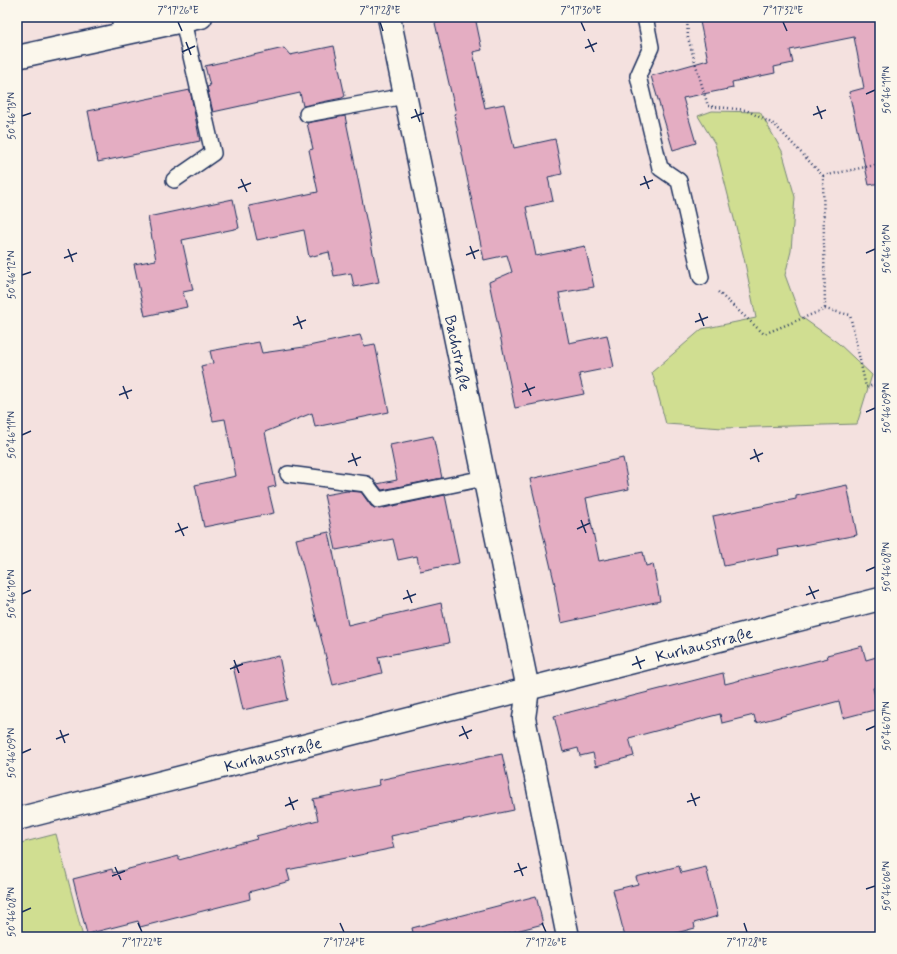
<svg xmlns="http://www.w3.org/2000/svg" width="897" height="954" font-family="Mynerve,sans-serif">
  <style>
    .green { fill: #d0de91; stroke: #768678 }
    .building { fill: #e4adc2; stroke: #1b2f5e }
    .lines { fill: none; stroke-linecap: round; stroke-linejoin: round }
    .lane-casing { stroke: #1b2f5e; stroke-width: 18 }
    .street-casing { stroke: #1b2f5e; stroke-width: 25 }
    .secondary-casing { stroke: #1b2f5e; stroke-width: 25 }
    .path { stroke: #1b2f5e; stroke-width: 2.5; stroke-dasharray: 1 3; stroke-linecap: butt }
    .lane { stroke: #fbf7ec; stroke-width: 15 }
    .street { stroke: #fbf7ec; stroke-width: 22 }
    .secondary { stroke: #fbf7ec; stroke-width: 22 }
    .ticks { fill: none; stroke: #1b2f5e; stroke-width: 1.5 }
    .labels { text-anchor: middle; stroke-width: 3; stroke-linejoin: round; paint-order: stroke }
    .street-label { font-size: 16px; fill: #1b2f5e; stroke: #fbf7ec }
    .neatline { fill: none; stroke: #1b2f5e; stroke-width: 1.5 }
    .ticks-label { font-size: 10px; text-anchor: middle; fill: #1b2f5e }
  </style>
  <rect width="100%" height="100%" fill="#f4e1df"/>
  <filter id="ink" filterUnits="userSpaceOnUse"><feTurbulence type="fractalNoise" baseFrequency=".025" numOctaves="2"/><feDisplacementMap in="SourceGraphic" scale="8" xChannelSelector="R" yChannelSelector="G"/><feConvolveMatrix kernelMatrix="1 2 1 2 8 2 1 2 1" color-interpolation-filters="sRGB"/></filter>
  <g filter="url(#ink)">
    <g class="green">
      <path d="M712,111L760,112L782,151L795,197L791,251L785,275L800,316L838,343L872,375L857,424L723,428L666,424L652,372L702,329L756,318L744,258L715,144L698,116Z"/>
      <path d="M56,834L83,937H17V844Z"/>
    </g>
    <g class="building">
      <path d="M464,17H475L482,50L473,52L485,108L504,104L514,148L555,139L562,174L548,177L553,201L526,207L536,256L585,246L594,287L559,293L569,343L607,335L614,367L579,374L584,394L515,408L489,282L512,272L507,255L484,260L454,114H456L435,23Z"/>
      <path d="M699,17H880V183L869,185L849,92L864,88L854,37L790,50L793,63L774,67L775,73L732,82L733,88L683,98L696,143L673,150L651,76L708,60Z"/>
      <path d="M334,46L345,96L342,98L303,106L300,93L213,112L207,87L210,86L205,66L284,48L290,55Z"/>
      <path d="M190,90L200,141L98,162L88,111Z"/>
      <path d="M345,116L379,282L354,287L351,273L334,276L329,252L309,257L304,230L257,240L249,206L318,192L309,150L313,149L307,123Z"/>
      <path d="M233,199L239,228L182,240L193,290L183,292L187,307L145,316L134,264L156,260L148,217Z"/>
      <path d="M360,335L364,346L375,344L389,412L315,427L312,413L265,432L276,486L268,488L274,513L204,527L195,485L236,476L225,419L213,421L201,366L213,363L210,351L259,342L262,353L304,347Z"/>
      <path d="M433,436L442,478L382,490L377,484L397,480L390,445Z"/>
      <path d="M623,458L629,489L586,498L599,561L643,552L646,566L653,564L660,601L561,623L554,585H555L530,479Z"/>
      <path d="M847,485L857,535L778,550L779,555L724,566L713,516L796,499V496Z"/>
      <path d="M347,491L361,492L371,506L379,509L445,495L459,563L420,571L417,556L398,560L393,539L336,550L324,495Z"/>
      <path d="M329,532L348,625L441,603L449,643L378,657L382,673L333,685L296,539Z"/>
      <path d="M862,646L866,660L880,656V686L873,688L878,709L843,718L839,701L756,723L754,715L722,723L720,714L629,738L634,756L596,766L593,753L580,756L578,748L563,752L554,716L723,673L725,684L828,658L827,655Z"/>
      <path d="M279,656L288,700L243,710L233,666Z"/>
      <path d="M502,754L514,810L391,836L394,848L287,870L290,881L249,892L250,899L140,927L138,921L87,934L73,879L112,869L113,873L179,856V860L257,839L256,836L318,820L313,799L380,785L379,780Z"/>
      <path d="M679,866L681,873L706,867L718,916L694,923L695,928L661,937H625L613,890L638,884L636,877Z"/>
      <path d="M536,896L543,924L493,937H414L412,928Z"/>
    </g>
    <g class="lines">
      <g class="lane-casing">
        <g id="lane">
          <path d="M119,17L122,34"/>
          <path d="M645,17L651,47L638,76L660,168L679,181L701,277"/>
          <path d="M307,114L405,96"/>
          <path d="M174,180L213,153L183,21"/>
          <path d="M288,474L366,484L378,500L484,478"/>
        </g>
      </g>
      <g class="street-casing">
        <g id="street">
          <path id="s1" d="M389,17L528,689L524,718L568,937"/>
          <path id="s2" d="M17,819L880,599"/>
        </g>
      </g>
      <g class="secondary-casing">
        <path id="secondary" d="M17,57L201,17"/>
      </g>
      <g class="path">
        <path d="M687,17L688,38L708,106L746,110L775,125L823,176L825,309"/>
        <path d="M823,176L880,164"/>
        <path d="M718,292L764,334L825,309L850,315L866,387L880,384"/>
      </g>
      <use href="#lane" class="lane"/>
      <use href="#street" class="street"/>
      <use href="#secondary" class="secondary"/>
    </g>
  </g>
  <path class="ticks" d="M178,22L182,31M380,22L383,31M581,22L585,31M783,22L787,31M588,39L594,52M186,42L191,55M585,48L597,43M182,52L195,46M866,94L875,90M817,106L822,119M415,109L420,122M813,115L826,110M22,116L31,113M411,118L424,113M644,176L649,189M241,179L247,192M640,185L653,180M238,188L251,183M470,246L475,259M68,249L73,262M866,253L875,249M466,255L479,250M64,258L77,253M22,275L31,272M699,313L704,326M297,316L302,329M695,322L708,317M293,325L306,320M525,383L531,396M123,386L128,399M522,392L535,387M119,395L132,390M866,412L875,408M22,435L31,431M754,449L759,462M352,453L357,466M750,459L763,453M348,462L361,457M581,520L586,533M178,523L184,536M577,529L590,523M175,532L188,527M866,571L875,567M809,586L815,599M407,590L412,603M22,594L31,590M806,595L819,590M403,599L416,594M636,656L641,669M234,660L239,673M632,665L645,660M230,669L243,664M462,726L468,739M60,730L65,743M866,730L875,726M459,736L472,730M56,739L69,734M22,753L31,749M691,793L696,806M289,797L294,810M687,802L700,797M285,806L298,800M518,863L523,876M115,867L121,880M514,872L527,867M112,876L125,871M866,889L875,886M22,912L31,908M138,923L142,932M340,923L344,932M542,923L546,932M744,923L747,932"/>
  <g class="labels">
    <g class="street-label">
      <text dy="6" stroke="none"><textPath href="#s1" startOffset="343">Bachstraße</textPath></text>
      <text dy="6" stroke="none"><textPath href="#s2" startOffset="709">Kurhausstraße</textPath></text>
      <text dy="6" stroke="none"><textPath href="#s2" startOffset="264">Kurhausstraße</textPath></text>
    </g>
  </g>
  <rect width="897" height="954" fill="none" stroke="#fbf7ec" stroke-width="44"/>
  <rect x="22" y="22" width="853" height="910" class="neatline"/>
  <g class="ticks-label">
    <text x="178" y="14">7°17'26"E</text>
    <text x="380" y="14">7°17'28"E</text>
    <text x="581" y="14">7°17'30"E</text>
    <text x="783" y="14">7°17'32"E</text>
    <text transform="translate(886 90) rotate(-90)" y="4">50°46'11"N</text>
    <text transform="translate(11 116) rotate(-90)" y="4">50°46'13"N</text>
    <text transform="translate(886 249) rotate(-90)" y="4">50°46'10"N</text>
    <text transform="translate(11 275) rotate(-90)" y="4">50°46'12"N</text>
    <text transform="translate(886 408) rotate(-90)" y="4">50°46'09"N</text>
    <text transform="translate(11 435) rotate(-90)" y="4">50°46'11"N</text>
    <text transform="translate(886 567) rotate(-90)" y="4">50°46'08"N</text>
    <text transform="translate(11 594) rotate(-90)" y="4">50°46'10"N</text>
    <text transform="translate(886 726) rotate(-90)" y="4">50°46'07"N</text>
    <text transform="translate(11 753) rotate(-90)" y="4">50°46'09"N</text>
    <text transform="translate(886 886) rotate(-90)" y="4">50°46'06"N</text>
    <text transform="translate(11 912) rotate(-90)" y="4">50°46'08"N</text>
    <text x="142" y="946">7°17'22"E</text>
    <text x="344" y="946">7°17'24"E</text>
    <text x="546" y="946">7°17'26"E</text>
    <text x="747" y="946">7°17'28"E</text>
  </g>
</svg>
